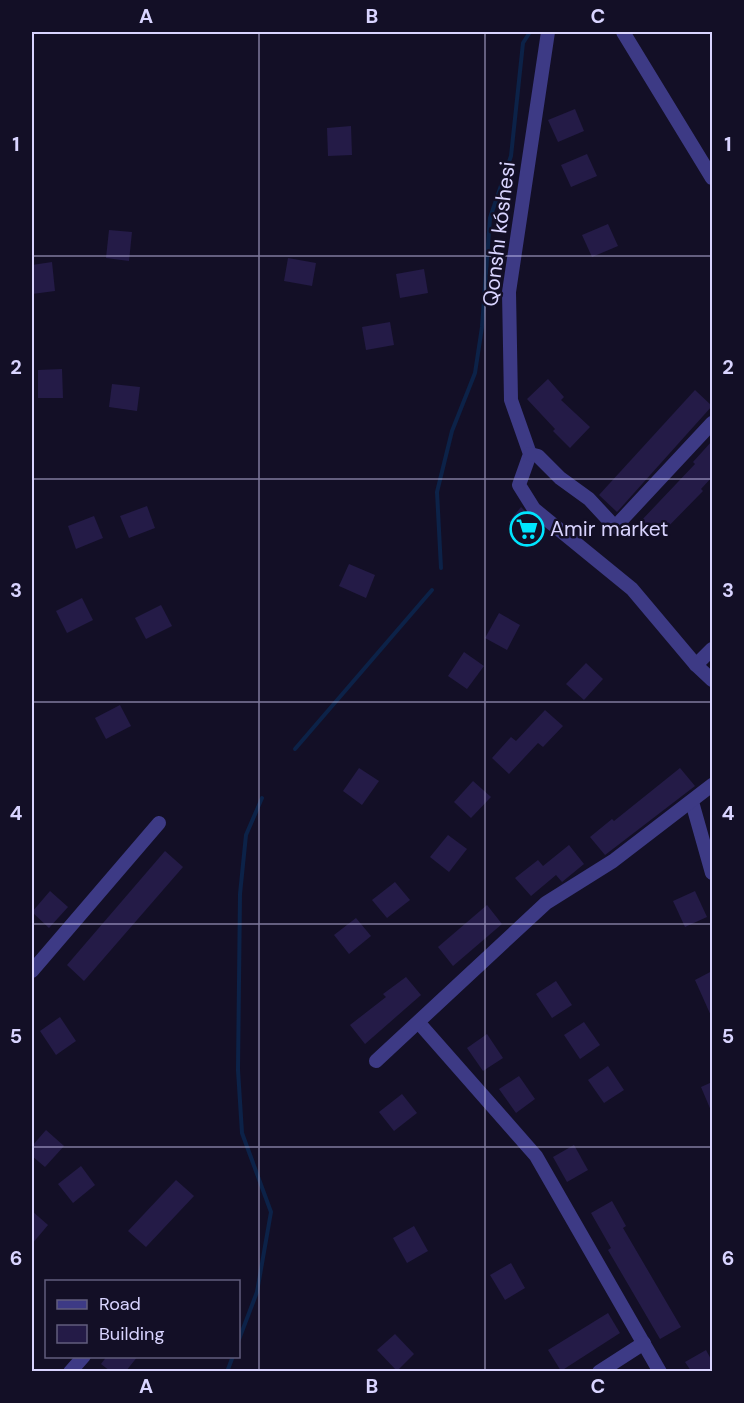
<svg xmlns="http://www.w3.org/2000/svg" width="744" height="1403" font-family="'DM Sans',sans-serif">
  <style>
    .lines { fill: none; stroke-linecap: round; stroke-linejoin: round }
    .stream { stroke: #0c2248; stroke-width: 4 }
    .building { fill: #241b47 }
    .street { stroke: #3d3a85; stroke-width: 14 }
    .grid { fill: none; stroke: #d9d4ff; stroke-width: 1.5; stroke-opacity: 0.55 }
    .labels { text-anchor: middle; stroke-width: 5; stroke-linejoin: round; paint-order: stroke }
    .street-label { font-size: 21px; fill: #d9d4ff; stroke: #130f26 }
    .poi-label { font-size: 21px; fill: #d9d4ff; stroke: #130f26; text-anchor: start }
    .neatline { fill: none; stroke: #d9d4ff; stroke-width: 2 }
    .grid-label { font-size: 20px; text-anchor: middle; font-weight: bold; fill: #d9d4ff }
  </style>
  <rect width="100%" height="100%" fill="#130f26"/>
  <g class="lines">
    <g class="stream">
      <path d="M441,568L437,492L452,431L475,373L482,327L490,218L511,156L523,43L530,32"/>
      <path d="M295,749L432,590"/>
      <path d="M238,1342L257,1292L271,1212L242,1133L238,1070L240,894L246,835L262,798"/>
      <path d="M227,1372L233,1356"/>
    </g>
  </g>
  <g class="building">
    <path d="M575,109L584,131L558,142L548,120Z"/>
    <path d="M351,126L352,155L328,156L327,128Z"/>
    <path d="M587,154L597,176L571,187L561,165Z"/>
    <path d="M608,224L618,246L592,257L582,235Z"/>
    <path d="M109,230L132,232L129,261L106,258Z"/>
    <path d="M288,258L316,263L312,286L284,281Z"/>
    <path d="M52,262L55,291L32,294V265Z"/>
    <path d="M424,269L428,293L400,298L396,274Z"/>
    <path d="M390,322L394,345L366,350L362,327Z"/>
    <path d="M62,369L63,398H38V370Z"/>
    <path d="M548,379L564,397L561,400L590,427L570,448L553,431L555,429L527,399Z"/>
    <path d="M112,384L140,387L137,411L109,407Z"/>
    <path d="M695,390L712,406L617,512L599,495Z"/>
    <path d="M712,441V477L701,489L703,491L657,538L640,522L695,464L693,462Z"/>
    <path d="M147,506L155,528L129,538L120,516Z"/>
    <path d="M521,507L538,524L527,537L509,522Z"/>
    <path d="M94,516L103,538L76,549L68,526Z"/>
    <path d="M349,564L375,575L366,598L339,586Z"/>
    <path d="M82,598L93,620L67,633L56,611Z"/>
    <path d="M161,605L172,626L146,639L135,618Z"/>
    <path d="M499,613L520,625L507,650L485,638Z"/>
    <path d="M464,652L484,666L467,689L448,676Z"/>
    <path d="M586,663L603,679L584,700L566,684Z"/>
    <path d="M120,705L131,726L106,739L95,718Z"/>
    <path d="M545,710L563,726L543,747L538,743L509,774L492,758L511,737L516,741Z"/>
    <path d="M359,768L379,781L362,805L343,791Z"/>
    <path d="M680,768L695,786L605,855L590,837L612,819L614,821Z"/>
    <path d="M473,781L491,797L471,818L454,802Z"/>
    <path d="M448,835L467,849L449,872L430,857Z"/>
    <path d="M569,845L584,864L562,882L556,875L531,896L515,878L538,860L543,866Z"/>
    <path d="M165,851L183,867L84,981L67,965Z"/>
    <path d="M395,882L410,900L387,918L372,900Z"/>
    <path d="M50,891L68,907L49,928L32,912Z"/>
    <path d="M695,891L707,917L685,927L673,901Z"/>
    <path d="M487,905L502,924L453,966L438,947Z"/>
    <path d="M356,918L371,936L349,954L334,935Z"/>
    <path d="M712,971V1018L695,980Z"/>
    <path d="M406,977L421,995L365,1044L350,1025L386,997L383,994Z"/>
    <path d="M556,981L572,1005L552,1018L536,994Z"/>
    <path d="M60,1017L76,1041L56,1055L40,1031Z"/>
    <path d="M584,1022L600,1045L580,1059L564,1035Z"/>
    <path d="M487,1034L503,1058L483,1071L467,1048Z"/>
    <path d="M608,1066L624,1090L604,1103L588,1080Z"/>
    <path d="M519,1076L535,1099L516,1113L499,1089Z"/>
    <path d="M712,1082V1113L701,1087Z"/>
    <path d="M402,1094L417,1113L394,1131L379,1112Z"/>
    <path d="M46,1130L64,1146L45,1167L32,1156V1146Z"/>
    <path d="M574,1145L588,1170L567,1182L553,1157Z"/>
    <path d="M81,1166L95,1185L73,1203L58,1184Z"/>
    <path d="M176,1180L194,1196L146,1247L128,1231Z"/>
    <path d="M612,1201L626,1226L623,1228L681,1327L660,1339L608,1250L611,1248L591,1213Z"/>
    <path d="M32,1211L48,1225L32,1244Z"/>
    <path d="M414,1226L428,1251L407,1263L393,1238Z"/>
    <path d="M511,1263L525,1288L505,1300L490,1275Z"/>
    <path d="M608,1313L620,1333L561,1371L548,1350Z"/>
    <path d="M395,1334L414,1354L397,1371L377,1350Z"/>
    <path d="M706,1350L712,1361V1371H691L685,1362Z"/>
    <path d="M107,1356H138L126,1371H110L101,1364Z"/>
  </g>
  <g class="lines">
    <g class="street">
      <path d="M548,32L509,292L511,400L530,454L519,485L534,509L632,589L696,665L712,680"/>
      <path d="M623,32L712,178"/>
      <path d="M530,454L538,456L560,478L589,499L615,527L712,423"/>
      <path d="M696,665L712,649"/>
      <path d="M692,802L712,873"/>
      <path d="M32,971L159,823"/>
      <path d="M419,1023L536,1156L660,1372"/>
      <path d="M376,1061L546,903L613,861L712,785"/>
      <path d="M70,1372L84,1356"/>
      <path d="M599,1372L644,1343"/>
    </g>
  </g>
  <path class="grid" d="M259,32V1372M485,32V1372M32,256H712M32,479H712M32,702H712M32,924H712M32,1147H712"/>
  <defs>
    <g id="supermarket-ring" transform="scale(1.725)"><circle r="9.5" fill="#130f26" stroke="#00e5ff" stroke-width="1.5"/><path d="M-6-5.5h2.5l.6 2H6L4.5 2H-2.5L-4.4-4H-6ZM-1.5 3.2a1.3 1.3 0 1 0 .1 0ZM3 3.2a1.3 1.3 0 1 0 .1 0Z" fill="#00e5ff"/></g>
  </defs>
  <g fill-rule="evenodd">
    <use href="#supermarket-ring" x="527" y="529"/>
  </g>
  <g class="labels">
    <g class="street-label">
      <text transform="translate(499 234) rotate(-83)" y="7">Qonshı kóshesi</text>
    </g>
    <g class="poi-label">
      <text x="550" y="536">Amir market</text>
    </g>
  </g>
  <rect width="744" height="1403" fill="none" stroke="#130f26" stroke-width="66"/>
  <rect x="45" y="1280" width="195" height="78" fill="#130f26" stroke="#625e7d" stroke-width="1.5"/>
  <rect x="57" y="1300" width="30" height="9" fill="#3d3a85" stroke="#625e7d" stroke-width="1.5"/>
  <text x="99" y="1310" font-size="18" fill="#d9d4ff">Road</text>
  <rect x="57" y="1325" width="30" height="18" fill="#241b47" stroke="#625e7d" stroke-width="1.5"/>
  <text x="99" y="1340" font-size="18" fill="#d9d4ff">Building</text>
  <rect x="33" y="33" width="678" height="1337" class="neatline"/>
  <g class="grid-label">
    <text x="146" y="23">A</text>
    <text x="372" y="23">B</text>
    <text x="598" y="23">C</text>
    <text x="16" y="151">1</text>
    <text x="728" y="151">1</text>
    <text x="16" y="374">2</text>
    <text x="728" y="374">2</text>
    <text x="16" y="597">3</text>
    <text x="728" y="597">3</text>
    <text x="16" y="820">4</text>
    <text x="728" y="820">4</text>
    <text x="16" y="1043">5</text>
    <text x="728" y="1043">5</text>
    <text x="16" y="1265">6</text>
    <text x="728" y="1265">6</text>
    <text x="146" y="1393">A</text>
    <text x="372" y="1393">B</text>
    <text x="598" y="1393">C</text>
  </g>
</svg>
